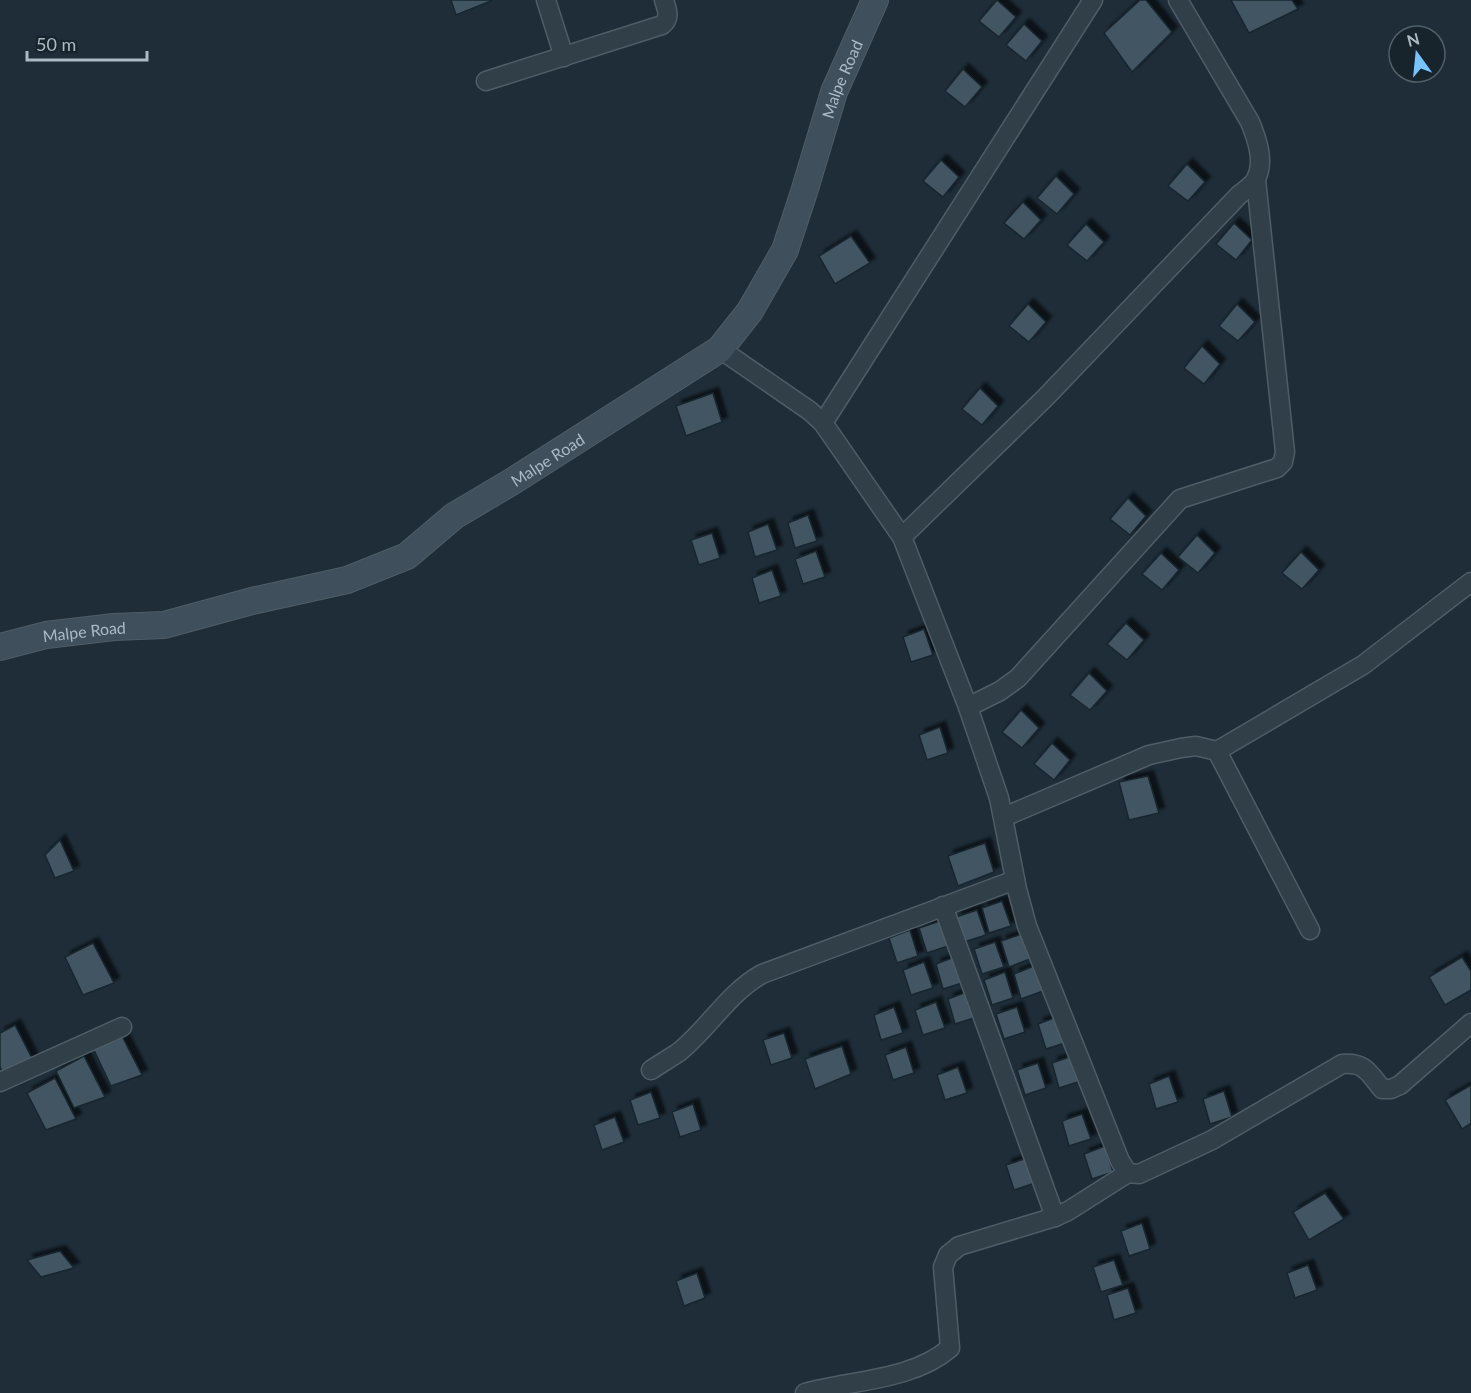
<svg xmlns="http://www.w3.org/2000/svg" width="1471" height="1393" viewBox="0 0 1471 1393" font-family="Lato,sans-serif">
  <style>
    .building { fill: #435562; stroke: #19262f; stroke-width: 1.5; filter: url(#shadow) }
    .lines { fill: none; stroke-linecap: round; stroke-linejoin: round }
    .street-casing { stroke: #4f5d66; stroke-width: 21 }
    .secondary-casing { stroke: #4f5d66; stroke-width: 28 }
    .street { stroke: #313f48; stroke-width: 18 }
    .secondary { stroke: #3f4f5c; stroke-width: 26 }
    .labels { text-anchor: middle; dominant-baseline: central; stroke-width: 4.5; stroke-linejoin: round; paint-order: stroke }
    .street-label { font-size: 16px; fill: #abbac5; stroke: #17242c }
  </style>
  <defs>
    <filter id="shadow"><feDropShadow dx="5.5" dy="-5.5" stdDeviation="1.5" flood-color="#0009"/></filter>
  </defs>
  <rect width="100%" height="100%" fill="#1e2d38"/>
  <g class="building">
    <polygon points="451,0 491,0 491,1 456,15"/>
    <polygon points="997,0 1016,17 999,37 979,21"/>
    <polygon points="1140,0 1146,0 1172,32 1132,72 1104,33"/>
    <polygon points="1231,0 1292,0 1298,9 1249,33"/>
    <polygon points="1024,24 1042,41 1026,61 1006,45"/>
    <polygon points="963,69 982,87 965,107 945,91"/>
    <polygon points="941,160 959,177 943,197 923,181"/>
    <polygon points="1187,164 1205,182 1188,201 1168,186"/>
    <polygon points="1056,176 1074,194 1057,214 1037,198"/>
    <polygon points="1023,202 1041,220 1024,239 1004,223"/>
    <polygon points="1234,223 1252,240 1236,260 1216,244"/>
    <polygon points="1086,224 1104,242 1087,261 1067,245"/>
    <polygon points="851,236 870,263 835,284 819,256"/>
    <polygon points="1028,304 1046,322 1029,342 1009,326"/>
    <polygon points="1237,304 1255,322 1238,341 1219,326"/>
    <polygon points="1202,346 1220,364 1204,384 1184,368"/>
    <polygon points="980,388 998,406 982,425 962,409"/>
    <polygon points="713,393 722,422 686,436 676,406"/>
    <polygon points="1128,498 1146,516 1130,535 1110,519"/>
    <polygon points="808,515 817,541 795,548 788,523"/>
    <polygon points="768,524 777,550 755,557 748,532"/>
    <polygon points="712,533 720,558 699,565 691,540"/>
    <polygon points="1197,535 1215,553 1198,573 1178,557"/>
    <polygon points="816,551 825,577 803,584 795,559"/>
    <polygon points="1301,552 1319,570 1302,589 1282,573"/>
    <polygon points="1161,553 1179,570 1162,590 1142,574"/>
    <polygon points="772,570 781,596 759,603 752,578"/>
    <polygon points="1126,623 1144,640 1127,660 1107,644"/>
    <polygon points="924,629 933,655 911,662 903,637"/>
    <polygon points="1089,673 1107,691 1090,710 1070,695"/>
    <polygon points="1021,710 1039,728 1022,748 1002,732"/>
    <polygon points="940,727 948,753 927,760 919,735"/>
    <polygon points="1052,743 1070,760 1054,780 1034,764"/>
    <polygon points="1148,776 1159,813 1129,820 1119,782"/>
    <polygon points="60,840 74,871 55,878 45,855"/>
    <polygon points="985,843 994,872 958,886 948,856"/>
    <polygon points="1002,901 1011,926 989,933 982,908"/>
    <polygon points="977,910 986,935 964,942 956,917"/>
    <polygon points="940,921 948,946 927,953 919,928"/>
    <polygon points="910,930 918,956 897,963 889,938"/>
    <polygon points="1022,934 1030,959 1009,967 1001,941"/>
    <polygon points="995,942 1004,967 982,974 974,949"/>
    <polygon points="93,943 114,983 83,995 65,957"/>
    <polygon points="957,956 965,982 943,989 936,964"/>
    <polygon points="1462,957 1471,971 1471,990 1445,1005 1429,977"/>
    <polygon points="924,962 933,988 911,995 903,970"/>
    <polygon points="1034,966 1043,991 1021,999 1014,974"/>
    <polygon points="1005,972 1013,998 992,1005 984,980"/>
    <polygon points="969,991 977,1017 955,1024 948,999"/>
    <polygon points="936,1002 945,1028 923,1035 915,1010"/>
    <polygon points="894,1007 903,1033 881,1040 874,1015"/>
    <polygon points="1017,1007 1025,1032 1004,1039 996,1014"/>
    <polygon points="1059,1016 1068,1042 1046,1049 1038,1024"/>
    <polygon points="15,1025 36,1066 5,1077 0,1067 0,1033"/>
    <polygon points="784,1033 792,1058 771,1065 763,1040"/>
    <polygon points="121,1034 142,1075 111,1086 93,1048"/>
    <polygon points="842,1046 851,1074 815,1089 805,1059"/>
    <polygon points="906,1047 914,1073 893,1080 885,1055"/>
    <polygon points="84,1056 105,1097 74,1108 56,1071"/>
    <polygon points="1072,1056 1081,1081 1059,1088 1052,1063"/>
    <polygon points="1038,1063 1046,1088 1025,1095 1017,1070"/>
    <polygon points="958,1067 967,1093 945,1100 937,1075"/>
    <polygon points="1169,1076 1178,1102 1156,1109 1149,1084"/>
    <polygon points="55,1078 76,1119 46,1130 27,1093"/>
    <polygon points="1471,1085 1471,1123 1462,1129 1445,1100"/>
    <polygon points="1224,1091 1232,1117 1210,1124 1203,1099"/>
    <polygon points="651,1092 660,1118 638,1125 630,1100"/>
    <polygon points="693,1104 701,1130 680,1137 672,1112"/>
    <polygon points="1082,1114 1091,1139 1069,1146 1062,1121"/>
    <polygon points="615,1117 624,1142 602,1150 594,1125"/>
    <polygon points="1105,1146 1113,1172 1092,1179 1084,1154"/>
    <polygon points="1027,1158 1035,1183 1014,1190 1006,1165"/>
    <polygon points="1325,1193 1344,1219 1309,1240 1293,1212"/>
    <polygon points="1142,1223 1150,1249 1129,1256 1121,1231"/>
    <polygon points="60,1251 74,1268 41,1277 27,1260"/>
    <polygon points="1114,1260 1123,1285 1101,1292 1093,1267"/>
    <polygon points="1308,1265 1317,1290 1295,1298 1287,1273"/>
    <polygon points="697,1273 705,1298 684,1306 676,1281"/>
    <polygon points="1128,1288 1136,1313 1114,1320 1107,1295"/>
  </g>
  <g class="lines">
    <g class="street-casing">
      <g id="street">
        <polyline points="546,0 564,57"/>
        <path d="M486 81 662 25C671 18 667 10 664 0"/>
        <path d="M720 349 810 411 823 423 902 537 968 707 999 798 1017 889 1027 926 1120 1161 1128 1173 1139 1174 1212 1140 1342 1064C1365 1062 1369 1073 1382 1089H1391L1400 1085 1471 1023"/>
        <polyline points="823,423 1093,0"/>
        <path d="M902 537 1045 398 1239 195C1244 191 1253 185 1256 179 1265 161 1257 139 1250 122L1178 0"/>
        <polyline points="968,707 1000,691 1018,678 1180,499 1277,468 1283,462 1285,452 1256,180"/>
        <polyline points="1217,751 1363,665 1471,582"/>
        <polyline points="1004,817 1149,755 1181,748 1196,746 1217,751 1310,930"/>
        <polyline points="943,906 1055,1217"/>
        <path d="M651 1070C660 1064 670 1058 679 1052 709 1028 728 993 762 974L1015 880"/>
        <polyline points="0,1082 122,1027"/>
        <path d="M805 1393C850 1380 912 1381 950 1348L943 1267 948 1255 959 1246 1055 1217 1068 1211 1128 1173"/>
      </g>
    </g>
    <g class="secondary-casing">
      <g id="secondary">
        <path id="s1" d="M0 647 46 635 114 627 164 625 252 601 347 580 407 556 454 516 513 481 720 349 750 311 785 250 804 192 834 92 875 0"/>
      </g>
    </g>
    <use href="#street" class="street"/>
    <use href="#secondary" class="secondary"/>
  </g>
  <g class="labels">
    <g class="street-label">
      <text stroke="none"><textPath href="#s1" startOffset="1094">Malpe Road</textPath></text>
      <text stroke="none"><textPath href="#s1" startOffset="590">Malpe Road</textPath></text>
      <text stroke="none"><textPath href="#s1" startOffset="86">Malpe Road</textPath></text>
    </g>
  </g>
  <g transform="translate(1417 54) rotate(345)"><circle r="28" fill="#17242c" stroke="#526069" stroke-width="1.5"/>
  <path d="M0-4.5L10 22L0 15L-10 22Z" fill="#77c3ff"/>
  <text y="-9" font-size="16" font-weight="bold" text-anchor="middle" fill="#abbac5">N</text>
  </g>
  <path d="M27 51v9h120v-9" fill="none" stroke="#abbac5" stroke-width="3"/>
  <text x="36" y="51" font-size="18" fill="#abbac5" stroke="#17242c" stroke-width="4.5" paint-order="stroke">50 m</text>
</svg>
